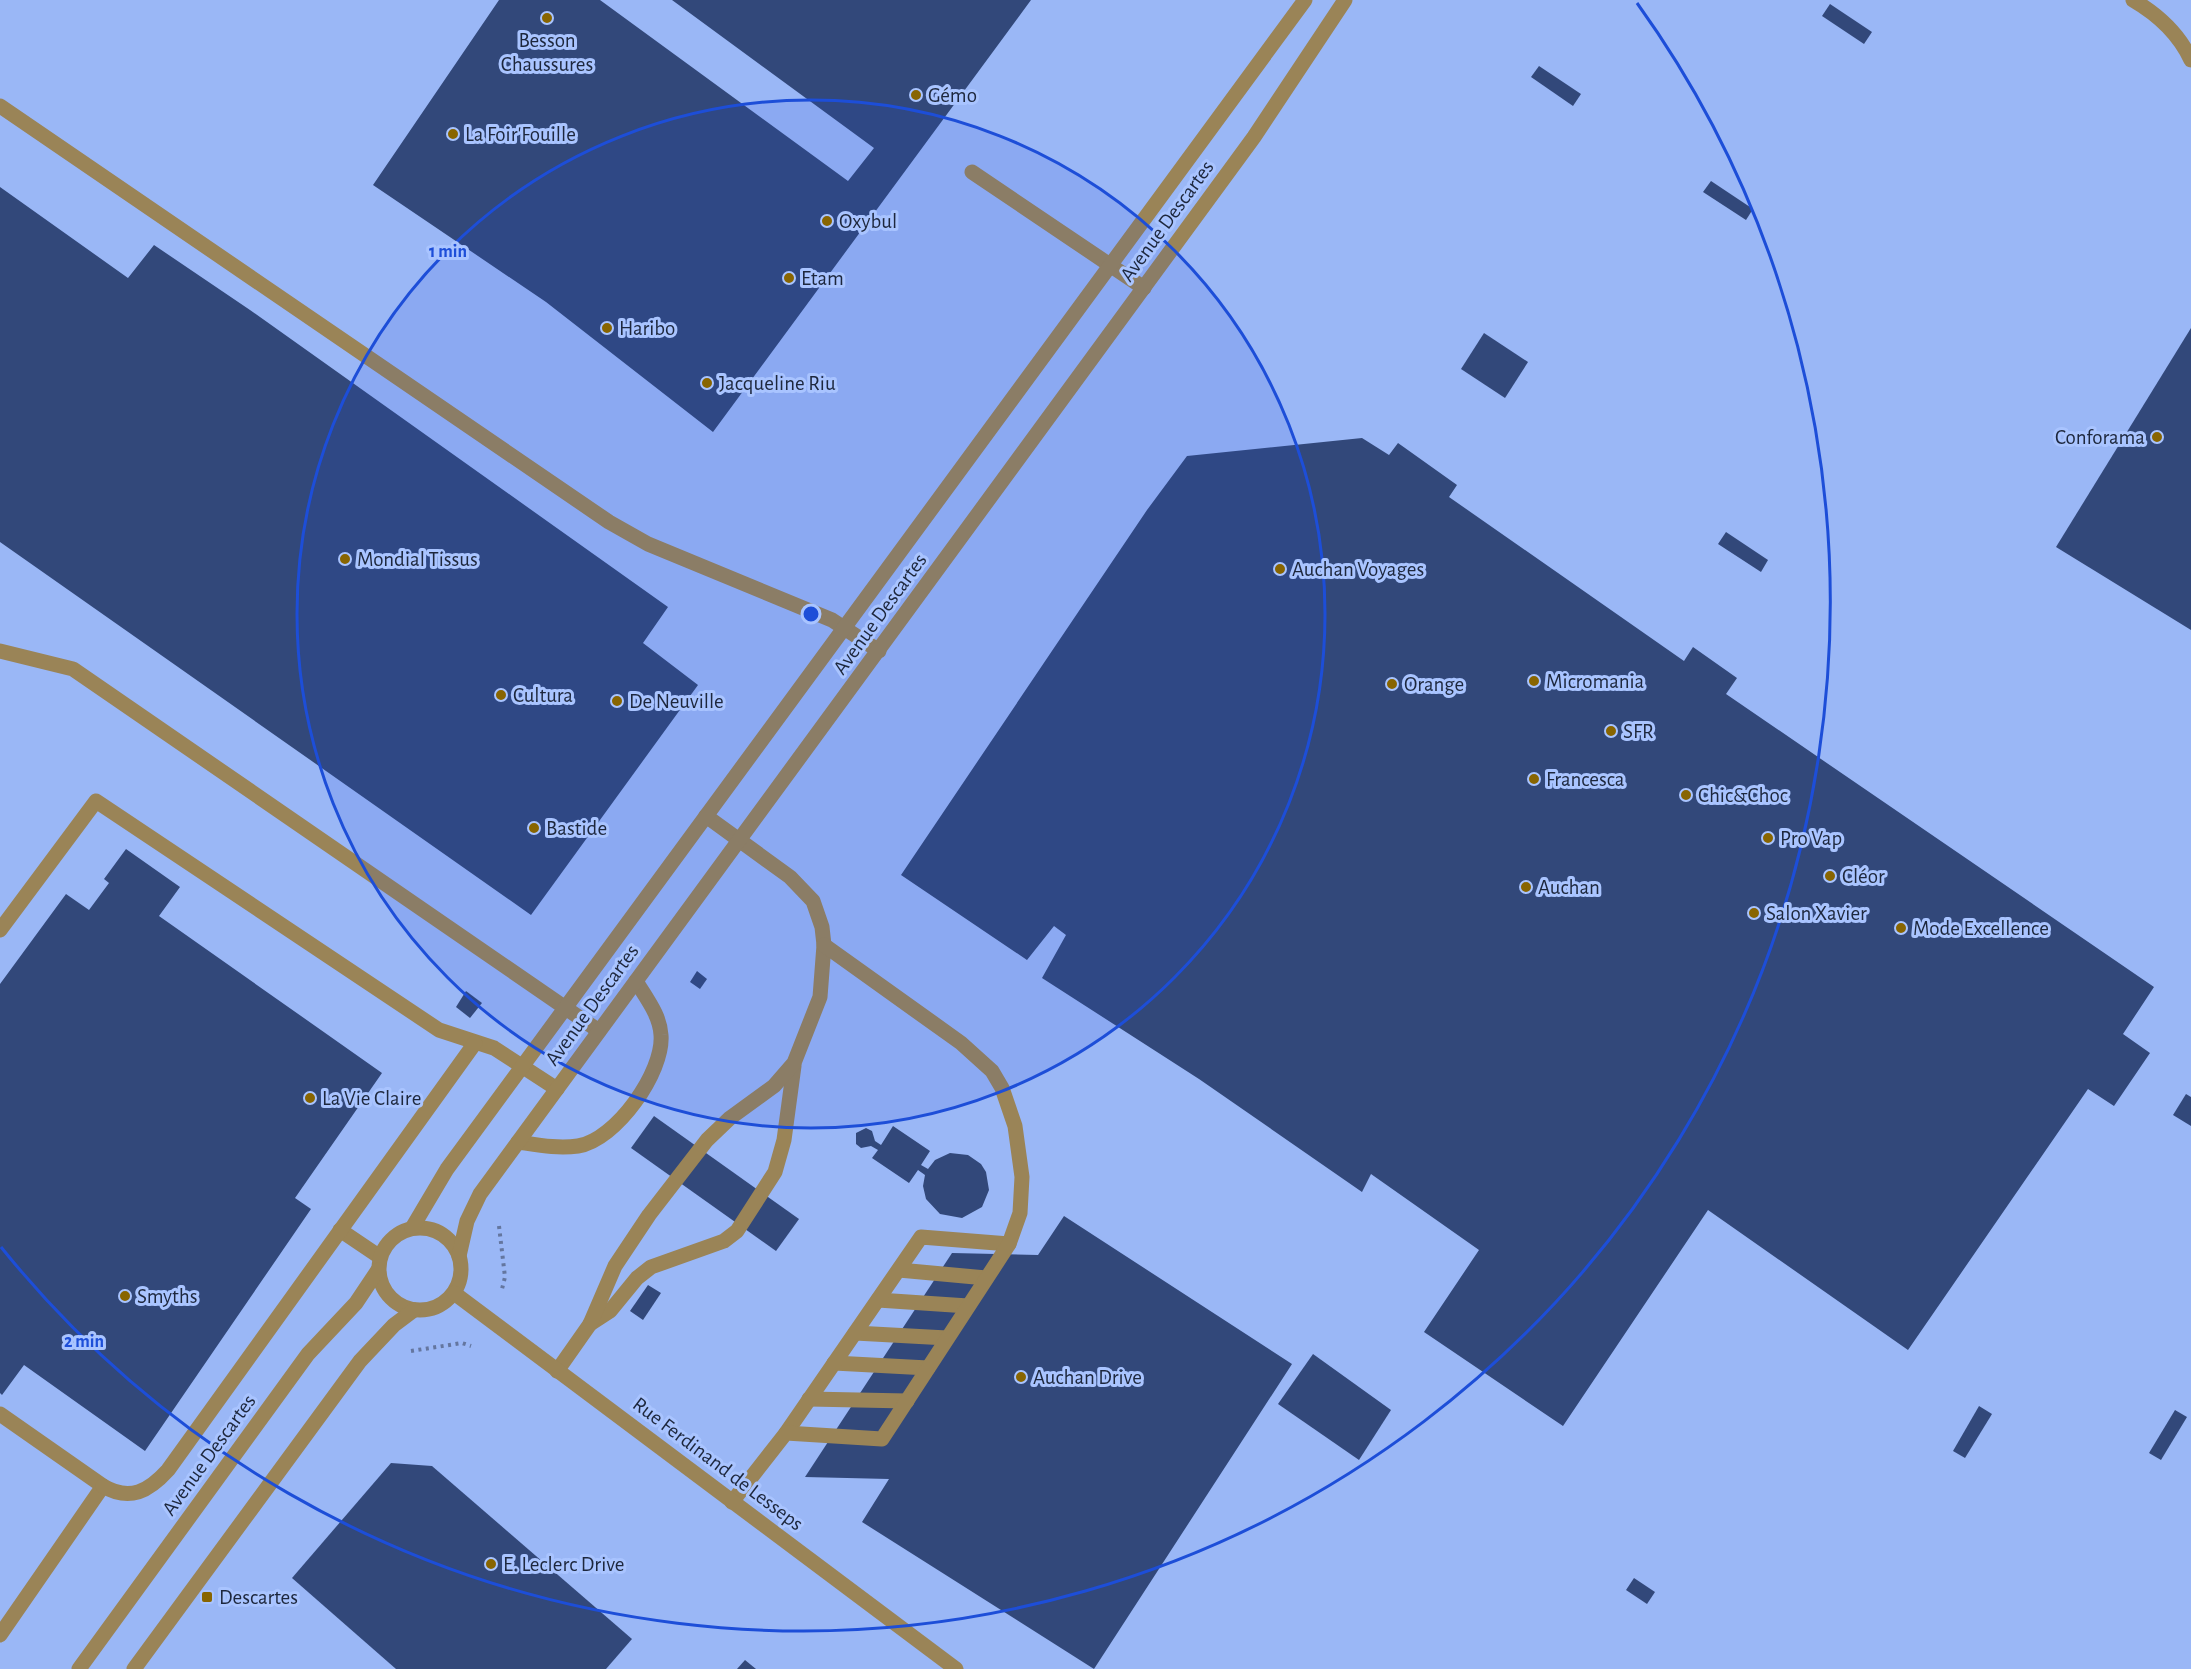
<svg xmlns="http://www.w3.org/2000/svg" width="2191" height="1669" viewBox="0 0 2191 1669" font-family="'Alegreya Sans',sans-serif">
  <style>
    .built { fill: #9ab7f6 }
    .building { fill: #32487a }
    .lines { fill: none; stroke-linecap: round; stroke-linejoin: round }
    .path { stroke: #64769f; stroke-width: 4; stroke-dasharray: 3 4.5; stroke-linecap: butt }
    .lane { stroke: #9a8457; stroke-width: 15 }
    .street { stroke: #9a8457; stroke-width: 15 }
    .ring { fill: none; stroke: #1d4ed8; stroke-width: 3 }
    .poi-dot { fill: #886501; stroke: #a9c4ff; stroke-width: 2 }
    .labels { text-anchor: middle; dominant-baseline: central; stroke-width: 6; stroke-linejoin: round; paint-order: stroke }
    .poi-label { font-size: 21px; fill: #1d273d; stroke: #a9c4ff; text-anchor: start }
    .street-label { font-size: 21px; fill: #1d273d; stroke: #a9c4ff }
    .centre { fill: #1d4ed8; stroke: #a9c4ff; stroke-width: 3 }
    .ring-label { font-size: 18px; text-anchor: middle; font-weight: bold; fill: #1d4ed8; stroke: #a9c4ff; stroke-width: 6; stroke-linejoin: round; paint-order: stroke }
  </style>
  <rect width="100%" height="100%" fill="#a9c4ff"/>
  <rect class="built" x="0" y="0" width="2191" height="1669"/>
  <g class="building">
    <polygon points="499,0 600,0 848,181 874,148 672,0 1031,0 713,432 546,302 373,185"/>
    <polygon points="1830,4 1872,32 1864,44 1822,16"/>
    <polygon points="1539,66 1581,94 1573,106 1531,77"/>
    <polygon points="1711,181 1753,209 1746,220 1703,192"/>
    <polygon points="0,187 128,278 154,245 250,310 668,607 643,643 698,685 531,915 0,542"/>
    <polygon points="2191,328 2191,630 2056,547"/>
    <polygon points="1484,333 1528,362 1505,398 1461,369"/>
    <polygon points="1362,438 1389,455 1398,443 1457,485 1449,497 1684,661 1693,647 1737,678 1726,694 2154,987 2123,1034 2150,1053 2114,1106 2088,1089 1908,1350 1708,1210 1563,1426 1424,1332 1479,1250 1371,1174 1362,1192 1199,1079 1042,978 1066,935 1054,926 1027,960 901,875 1147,510 1187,456"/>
    <polygon points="1726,532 1768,560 1761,572 1718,544"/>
    <polygon points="126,849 180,887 159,916 382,1073 295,1198 311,1209 145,1451 24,1365 2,1395 0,1393 0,984 66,894 89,910 109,883 104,879"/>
    <polygon points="697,971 707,979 700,989 690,982"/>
    <polygon points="466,991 482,1003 470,1018 456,1007"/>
    <polygon points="2186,1094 2191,1097 2191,1126 2173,1115"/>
    <polygon points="654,1116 799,1219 776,1251 631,1148"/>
    <polygon points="893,1126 930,1151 921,1165 928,1169 935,1160 950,1153 968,1155 981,1164 986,1172 989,1190 982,1207 962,1218 940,1214 926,1199 923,1186 925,1175 918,1170 909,1183 872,1158 878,1150 871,1146 861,1148 856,1144 856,1133 866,1128 872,1131 875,1141 881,1145"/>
    <polygon points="1064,1216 1292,1364 1094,1669 862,1522 889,1479 805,1477 952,1253 1038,1255"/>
    <polygon points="648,1285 661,1293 643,1320 630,1311"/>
    <polygon points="1313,1354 1391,1410 1359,1460 1278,1404"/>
    <polygon points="1979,1406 1992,1414 1965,1458 1953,1451"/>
    <polygon points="2175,1410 2187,1417 2161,1460 2149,1453"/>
    <polygon points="391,1463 432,1466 632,1639 606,1669 396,1669 292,1578"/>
    <polygon points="1634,1578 1655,1592 1647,1604 1626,1590"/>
    <polygon points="745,1660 756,1669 737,1669"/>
  </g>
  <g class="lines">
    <g class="path">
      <polyline points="499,1226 505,1277 502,1289"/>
      <polyline points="411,1351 462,1343 471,1346"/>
    </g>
    <g class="lane">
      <path d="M2133 0C2157 14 2179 34 2191 60"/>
      <polyline points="0,106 609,522 648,544 832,620 879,651"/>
      <polyline points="972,172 1144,288"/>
      <polyline points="0,651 73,669 599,1031"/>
      <polyline points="0,930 96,801 439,1030 494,1048 557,1089"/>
      <path d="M518 1142C538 1145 558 1149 578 1146 616 1140 664 1072 661 1035 660 1015 646 998 636 981"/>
      <polyline points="340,1230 380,1257"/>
      <polyline points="899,1270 986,1278"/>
      <polyline points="878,1300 968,1306"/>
      <polyline points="590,1324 610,1311 637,1278 651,1267 724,1241 737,1231 775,1172 784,1140 794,1066"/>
      <polyline points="855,1333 947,1338"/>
      <polyline points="834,1363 928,1368"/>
      <polyline points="557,1371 590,1324 615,1266 649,1215 707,1140 730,1118 774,1086 794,1063 820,997 824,945 822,927 813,901 790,877 706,816"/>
      <polyline points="809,1399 907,1401"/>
      <polyline points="0,1414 103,1486 0,1635"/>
      <polyline points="786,1433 921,1237 1009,1244"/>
      <path d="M103 1486C130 1502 149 1491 168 1470L475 1043"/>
      <polyline points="732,1502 786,1433 882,1439 1009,1244 1020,1213 1022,1177 1015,1126 1002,1088 992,1071 961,1043 824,945"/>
    </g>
    <g class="street">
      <circle cx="420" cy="1269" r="41"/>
      <polyline points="412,1228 447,1169 1305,0"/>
      <polyline points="459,1256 467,1221 480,1194 1254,137 1345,0"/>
      <polyline points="454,1293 956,1669"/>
      <polyline points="79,1669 308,1354 356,1303 378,1270"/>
      <polyline points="134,1669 360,1361 394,1325 414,1310"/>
    </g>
  </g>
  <circle cx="811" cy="614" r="514" fill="#1d4ed8" fill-opacity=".12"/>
  <g class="ring">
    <circle cx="811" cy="614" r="514"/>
    <path d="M1637 3A1028 1028 0 0 1 1 1247"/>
  </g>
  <g class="poi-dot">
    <circle cx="547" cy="18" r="6"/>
    <circle cx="916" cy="95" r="6"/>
    <circle cx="453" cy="134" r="6"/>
    <circle cx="827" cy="221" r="6"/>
    <circle cx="789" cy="278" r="6"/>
    <circle cx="607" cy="328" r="6"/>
    <circle cx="707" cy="383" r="6"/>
    <circle cx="2157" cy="437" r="6"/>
    <circle cx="345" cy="559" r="6"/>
    <circle cx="1280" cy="569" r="6"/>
    <circle cx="1534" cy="681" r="6"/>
    <circle cx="1392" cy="684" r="6"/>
    <circle cx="501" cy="695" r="6"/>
    <circle cx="617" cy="701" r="6"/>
    <circle cx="1611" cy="731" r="6"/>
    <circle cx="1534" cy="779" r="6"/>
    <circle cx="1686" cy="795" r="6"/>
    <circle cx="534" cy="828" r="6"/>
    <circle cx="1768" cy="838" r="6"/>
    <circle cx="1830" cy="876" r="6"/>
    <circle cx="1526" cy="887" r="6"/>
    <circle cx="1754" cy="913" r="6"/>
    <circle cx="1901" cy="928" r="6"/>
    <circle cx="310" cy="1098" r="6"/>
    <circle cx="125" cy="1296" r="6"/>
    <circle cx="1021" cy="1377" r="6"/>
    <circle cx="491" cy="1564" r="6"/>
    <rect x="201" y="1591" width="12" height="12" rx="3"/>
  </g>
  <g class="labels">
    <g class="poi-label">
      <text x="547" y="40" text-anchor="middle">Besson<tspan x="547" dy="24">Chaussures</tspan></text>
      <text x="928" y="95">Gémo</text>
      <text x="465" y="134">La Foir'Fouille</text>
      <text x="839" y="221">Oxybul</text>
      <text x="801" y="278">Etam</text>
      <text x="619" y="328">Haribo</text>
      <text x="719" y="383">Jacqueline Riu</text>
      <text x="2145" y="437" text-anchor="end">Conforama</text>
      <text x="357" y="559">Mondial Tissus</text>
      <text x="1292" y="569">Auchan Voyages</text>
      <text x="1546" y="681">Micromania</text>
      <text x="1404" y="684">Orange</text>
      <text x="513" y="695">Cultura</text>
      <text x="629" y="701">De Neuville</text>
      <text x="1623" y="731">SFR</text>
      <text x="1546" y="779">Francesca</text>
      <text x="1698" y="795">Chic&amp;Choc</text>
      <text x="546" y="828">Bastide</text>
      <text x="1780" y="838">Pro Vap</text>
      <text x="1842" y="876">Cléor</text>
      <text x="1538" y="887">Auchan</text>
      <text x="1766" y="913">Salon Xavier</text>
      <text x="1913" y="928">Mode Excellence</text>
      <text x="322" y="1098">La Vie Claire</text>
      <text x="137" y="1296">Smyths</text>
      <text x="1033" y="1377">Auchan Drive</text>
      <text x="503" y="1564">E. Leclerc Drive</text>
      <text x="219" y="1597">Descartes</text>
    </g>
    <g class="street-label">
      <text transform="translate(1167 221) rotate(-54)">Avenue Descartes</text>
      <text transform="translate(880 614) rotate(-54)">Avenue Descartes</text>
      <text transform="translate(592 1005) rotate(-54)">Avenue Descartes</text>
      <text transform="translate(209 1455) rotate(-54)">Avenue Descartes</text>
      <text transform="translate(718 1464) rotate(37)">Rue Ferdinand de Lesseps</text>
    </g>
  </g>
  <circle cx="811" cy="614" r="9" class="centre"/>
  <g class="ring-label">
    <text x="448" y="257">1 min</text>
    <text x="84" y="1347">2 min</text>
  </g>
</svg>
